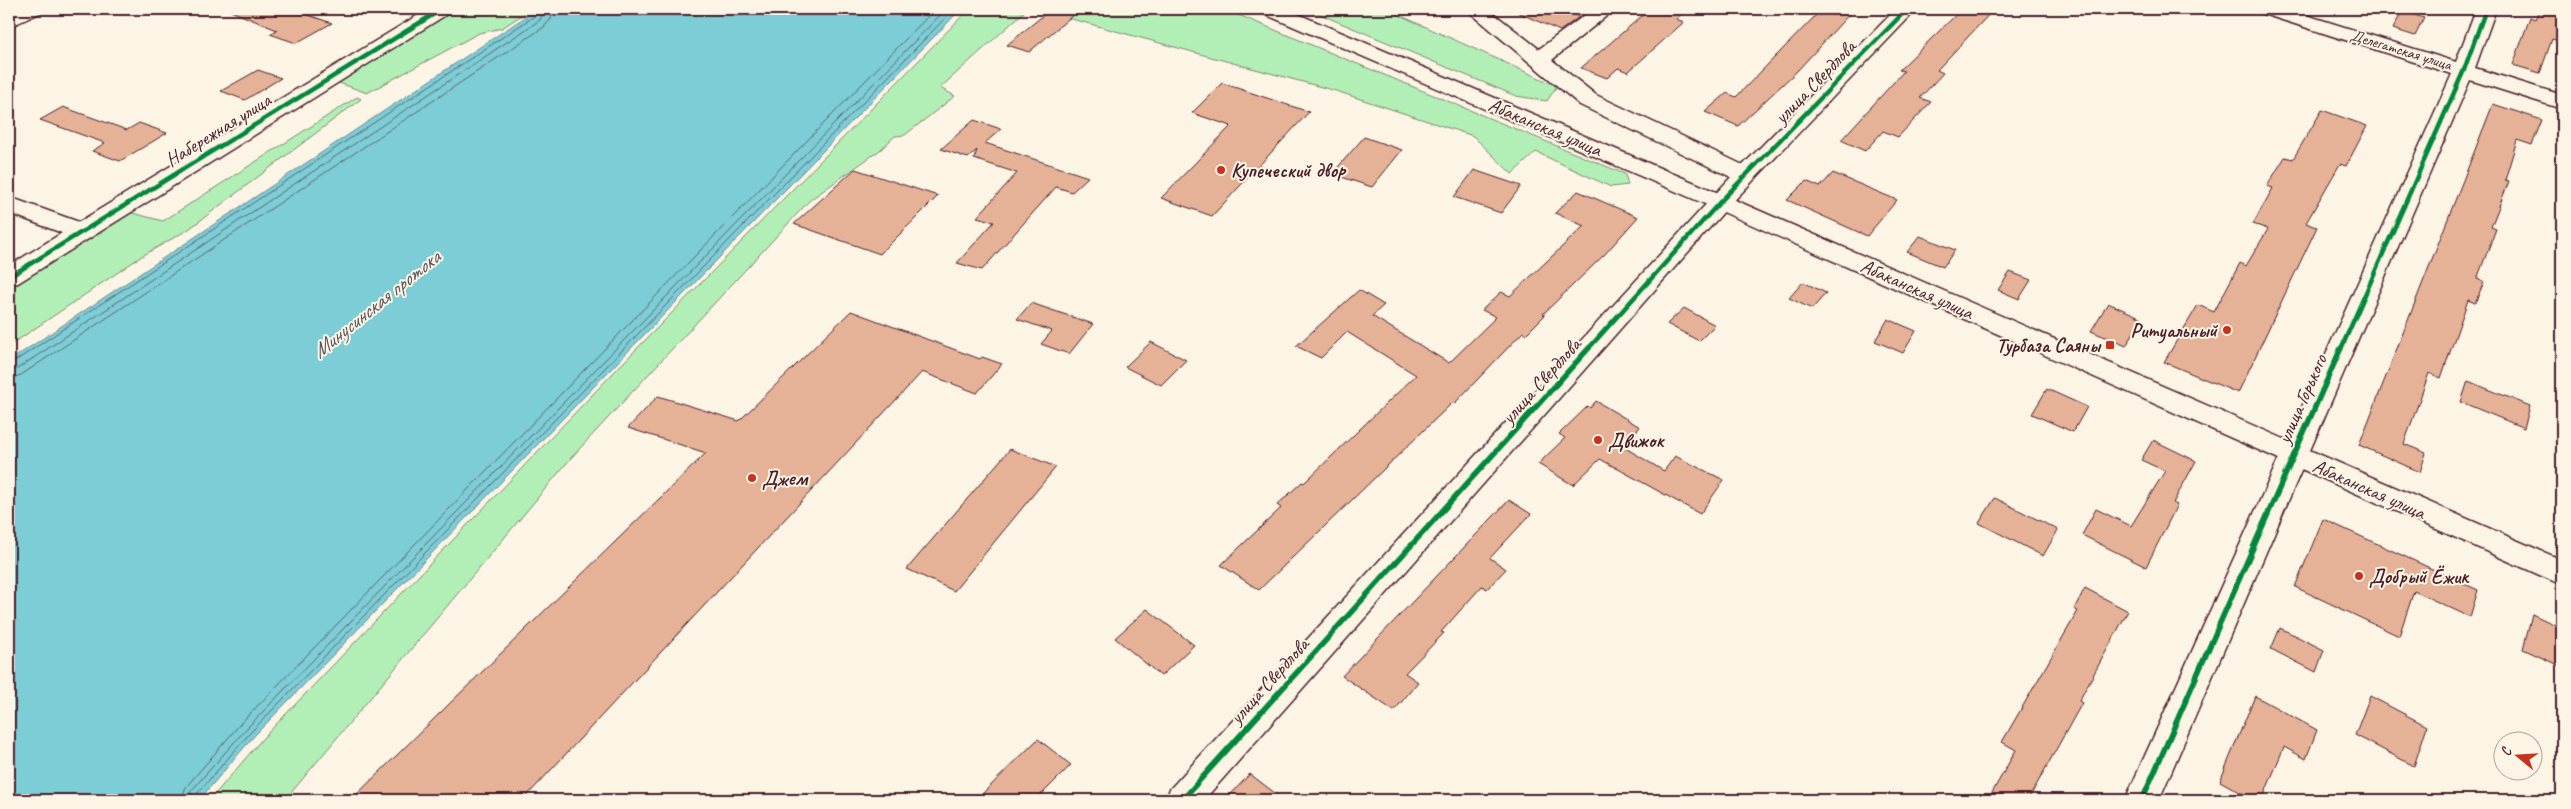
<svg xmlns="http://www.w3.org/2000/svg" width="2571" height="809" viewBox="0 0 2571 809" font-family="Caveat,sans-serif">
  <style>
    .green { fill: #b2efb6; stroke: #7e8770 }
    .water { fill: #7ccdd6; stroke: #688792 }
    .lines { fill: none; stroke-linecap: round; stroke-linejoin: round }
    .shore { stroke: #5e656f; stroke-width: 1 }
    .building { fill: #e5b298; stroke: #4a1f2b }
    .street-casing { stroke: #4a1f2b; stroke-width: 3 }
    .secondary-casing { stroke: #4a1f2b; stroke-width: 3 }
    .primary-casing { stroke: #4a1f2b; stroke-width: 3 }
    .street { fill: #fcf5e5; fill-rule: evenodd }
    .secondary { fill: #fcf5e5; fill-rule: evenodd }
    .primary { fill: #fcf5e5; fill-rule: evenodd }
    .cycleway-far1-casing { stroke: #fcf5e5; stroke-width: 7 }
    .cycleway-casing { stroke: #fcf5e5; stroke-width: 9 }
    .cycleway-far1 { stroke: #00873e; stroke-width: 4.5 }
    .cycleway { stroke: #00873e; stroke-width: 5.5 }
    .poi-dot { fill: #c8321e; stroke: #fcf5e5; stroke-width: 2 }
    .labels { text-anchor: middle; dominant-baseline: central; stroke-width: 4; stroke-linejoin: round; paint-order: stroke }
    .far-street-label { font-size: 16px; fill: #4a1f2b; stroke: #fcf5e5 }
    .street-label { font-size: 20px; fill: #4a1f2b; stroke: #fcf5e5 }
    .poi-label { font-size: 20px; font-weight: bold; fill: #4a1f2b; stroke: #fcf5e5; text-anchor: start }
    .water-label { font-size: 21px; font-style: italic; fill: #59535e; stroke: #fcf5e5 }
  </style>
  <rect width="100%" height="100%" fill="#fcf5e5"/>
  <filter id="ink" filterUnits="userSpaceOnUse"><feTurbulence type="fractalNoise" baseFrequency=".02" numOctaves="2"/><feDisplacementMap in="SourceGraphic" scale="10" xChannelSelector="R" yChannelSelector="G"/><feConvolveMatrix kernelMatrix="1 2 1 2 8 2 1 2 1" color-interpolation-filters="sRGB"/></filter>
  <g filter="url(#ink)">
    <g class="green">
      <polygon points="453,9 531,9 502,28 479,33 367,93 331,80"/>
      <polygon points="969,9 1012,9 1024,12 940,88 955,96 905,135 895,136 880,150 810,200 571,458 285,800 210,800 263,738 616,370"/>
      <polygon points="1035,9 1224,9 1625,174 1628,185 1611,187 1536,152 1512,174 1473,136 1336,91"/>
      <polygon points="1307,9 1386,9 1557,86 1547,101 1516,96"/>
      <polygon points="357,97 361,99 189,229 142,256 9,346 9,284 125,211 163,221"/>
    </g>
    <polygon class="water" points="537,9 961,9 254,736 199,800 9,800 9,361"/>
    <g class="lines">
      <g class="shore">
        <polyline points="9,365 536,15 539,9"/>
        <polyline points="9,371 17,369 540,20 545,9"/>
        <polyline points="9,379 21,375 544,27 551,19 553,9"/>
        <polyline points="181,800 186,787 241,723 935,9"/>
        <polyline points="189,800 191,791 246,729 946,9"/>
        <polyline points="195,800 196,795 250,733 954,9"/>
      </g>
    </g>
    <g class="building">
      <polygon points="226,9 290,9 332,23 296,43 270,34 277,30"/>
      <polygon points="1051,9 1079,10 1029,52 1007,45"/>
      <polygon points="1510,9 1560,9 1579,17 1560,31"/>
      <polygon points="1650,9 1688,9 1676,19 1684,22 1628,72 1618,68 1607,78 1581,68"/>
      <polygon points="1822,9 1854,9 1797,71 1738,126 1705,112 1727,93 1736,97"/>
      <polygon points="1962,9 1994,9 1937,70 1943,73 1920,98 1931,102 1898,137 1883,131 1865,151 1841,140 1904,71 1899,70"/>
      <polygon points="2540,9 2562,9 2562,42 2552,39 2540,73 2513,65 2530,17 2535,19"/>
      <polygon points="2402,11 2424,18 2415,36 2393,29"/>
      <polygon points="258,70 281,78 245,100 221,91"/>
      <polygon points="1222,83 1309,112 1212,216 1161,198 1231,126 1192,113"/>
      <polygon points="2493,104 2542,120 2532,145 2517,140 2505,180 2509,181 2491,227 2496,229 2477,279 2484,282 2475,303 2468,300 2441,378 2429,373 2404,444 2426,453 2420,472 2359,445"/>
      <polygon points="63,107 127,130 139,123 167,133 120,161 92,151 105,143 40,120"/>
      <polygon points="2322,110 2367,126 2346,166 2340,164 2306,223 2317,227 2238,393 2164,362 2198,305 2214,312 2240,263 2246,266 2268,229 2253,224 2273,188 2267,186 2285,157 2293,159"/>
      <polygon points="974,120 1001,129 985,143 1088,177 1072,192 1056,187 982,270 957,263 994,222 977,217 1017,173 974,159 977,150 968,158 941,149"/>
      <polygon points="1364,137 1402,150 1372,187 1332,174"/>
      <polygon points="855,169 938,196 880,254 794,224"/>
      <polygon points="1474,170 1521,186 1501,213 1454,197"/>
      <polygon points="1833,173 1897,200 1867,236 1787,200 1806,181 1820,187"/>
      <polygon points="1578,191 1638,217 1605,254 1543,314 1545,315 1526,334 1523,332 1454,404 1452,403 1259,590 1221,565 1281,508 1277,505 1302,482 1304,483 1416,375 1347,332 1321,358 1296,346 1359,290 1384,305 1372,316 1449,363 1496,317 1482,310 1501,292 1510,296 1584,226 1555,213"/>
      <polygon points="1920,236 1955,250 1943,267 1907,252"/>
      <polygon points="2010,272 2031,280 2019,299 1998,290"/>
      <polygon points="1803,282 1826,293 1812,309 1789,298"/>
      <polygon points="1031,303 1093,324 1069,354 1041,344 1052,331 1017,319"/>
      <polygon points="2108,303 2142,318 2126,346 2091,331"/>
      <polygon points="1684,308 1715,325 1699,341 1667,324"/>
      <polygon points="851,311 980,359 982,357 1002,364 977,393 922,372 523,800 351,800 706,453 628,428 658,396 739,421"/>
      <polygon points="1888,319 1916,331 1903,353 1875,341"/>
      <polygon points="1151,342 1186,360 1161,385 1125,367"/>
      <polygon points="2468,381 2530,406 2524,428 2461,402"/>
      <polygon points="2047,389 2087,407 2073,432 2032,414"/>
      <polygon points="1596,401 1640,427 1622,446 1664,471 1675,456 1724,480 1700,514 1600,459 1573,485 1538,464 1565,438 1559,434 1588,406 1590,408"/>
      <polygon points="2153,440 2196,461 2173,503 2177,505 2146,567 2082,535 2096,509 2131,526 2165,471 2141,460"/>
      <polygon points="1010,449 1056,467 954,591 907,569"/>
      <polygon points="1995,498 2058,530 2043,556 1979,523"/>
      <polygon points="1509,500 1531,514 1490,558 1506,569 1487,589 1482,586 1441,632 1444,633 1405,673 1418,682 1394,711 1342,676"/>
      <polygon points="2323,519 2478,590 2470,617 2414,591 2399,636 2295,587"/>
      <polygon points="2085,588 2128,611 2079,701 2082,703 2028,800 1988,800 2016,750 2002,742 2078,611 2074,609"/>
      <polygon points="1147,609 1194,645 1161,676 1115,638"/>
      <polygon points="2532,614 2562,628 2562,667 2523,649"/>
      <polygon points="2280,628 2324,650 2316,672 2271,649"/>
      <polygon points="2255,696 2317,730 2306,759 2284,747 2262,800 2254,800 2220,781"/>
      <polygon points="2370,696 2427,726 2414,766 2355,735"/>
      <polygon points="1038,739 1071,765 1036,800 976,800"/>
      <polygon points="1250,774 1284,800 1225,800"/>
    </g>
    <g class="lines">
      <g class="street-casing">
        <g id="street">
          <polygon points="428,9 452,9 449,13 18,283 9,285 9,266 62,233 9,213 9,197 79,222"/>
          <polygon points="1466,9 1488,9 1539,49 1593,9 1615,9 1552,60 1596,95 1743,165 1896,9 1917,9 1728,207 1204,800 1165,800 1170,789 1731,177 1580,105"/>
          <polygon points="2257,9 2287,9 2456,62 2476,9 2496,9 2475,68 2562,95 2562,109 2470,80 2159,800 2125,800 2452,74 2260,13"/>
        </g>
      </g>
      <g class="secondary-casing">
        <polygon id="secondary" points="18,9 43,9 40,13 9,27 9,13"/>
      </g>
      <g class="primary-casing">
        <polygon id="primary" points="1259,9 1286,9 1728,197 2562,560 2562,585 1712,207 1262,13"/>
      </g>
      <use href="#street" class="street"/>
      <use href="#secondary" class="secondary"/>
      <use href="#primary" class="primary"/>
      <g class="cycleway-far1-casing">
        <g id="cycleway-far1">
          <polyline points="9,277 442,9"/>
          <polyline points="1588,349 1720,202 1907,9"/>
          <polyline points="2341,349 2464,70 2486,9"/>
        </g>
      </g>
      <g class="cycleway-casing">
        <g id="cycleway">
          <polyline points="1182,800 1589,348"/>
          <polyline points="2142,800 2341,348"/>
        </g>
      </g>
      <use href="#cycleway-far1" class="cycleway-far1"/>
      <use href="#cycleway" class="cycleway"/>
    </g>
  </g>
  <g class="poi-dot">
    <circle cx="1221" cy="170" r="5"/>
    <circle cx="2227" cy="330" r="5"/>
    <rect x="2105" y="340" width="10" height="10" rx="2.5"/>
    <circle cx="1598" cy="440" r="5"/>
    <circle cx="752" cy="478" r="5"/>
    <circle cx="2359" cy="576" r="5"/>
  </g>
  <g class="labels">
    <g class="far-street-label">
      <text transform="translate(2401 50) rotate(17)">Делегатская улица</text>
    </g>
    <g class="street-label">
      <text transform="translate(1815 82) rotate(-46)">улица Свердлова</text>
      <text transform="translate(1545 127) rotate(23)">Абаканская улица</text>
      <text transform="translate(218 130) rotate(-32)">Набережная улица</text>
      <text transform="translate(1917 289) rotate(24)">Абаканская улица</text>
      <text transform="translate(1541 381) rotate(-48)">улица Свердлова</text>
      <text transform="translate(2302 399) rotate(-66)">улица Горького</text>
      <text transform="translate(2369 489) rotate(24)">Абаканская улица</text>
      <text transform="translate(1269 681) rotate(-48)">улица Свердлова</text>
    </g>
    <g class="poi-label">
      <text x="1231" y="170">Купеческий двор</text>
      <text x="2217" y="330" text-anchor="end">Ритуальный</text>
      <text x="2100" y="345" text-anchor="end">Турбаза Саяны</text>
      <text x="1608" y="440">Движок</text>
      <text x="762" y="478">Джем</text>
      <text x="2369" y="576">Добрый Ёжик</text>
    </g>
    <g class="water-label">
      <text transform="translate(376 304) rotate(-39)">Минусинская протока</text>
    </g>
  </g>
  <rect width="2571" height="809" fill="none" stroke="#fcf5e5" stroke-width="30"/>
  <rect x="15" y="15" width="2541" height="779" fill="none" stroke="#4a1f2b" stroke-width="2" filter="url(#ink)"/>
  <g transform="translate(2518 756) rotate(288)"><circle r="24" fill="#fcf5e5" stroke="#b59f9b"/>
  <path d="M0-4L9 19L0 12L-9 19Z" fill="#c8321e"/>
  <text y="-8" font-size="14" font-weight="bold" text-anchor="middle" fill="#4a1f2b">С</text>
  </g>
</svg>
